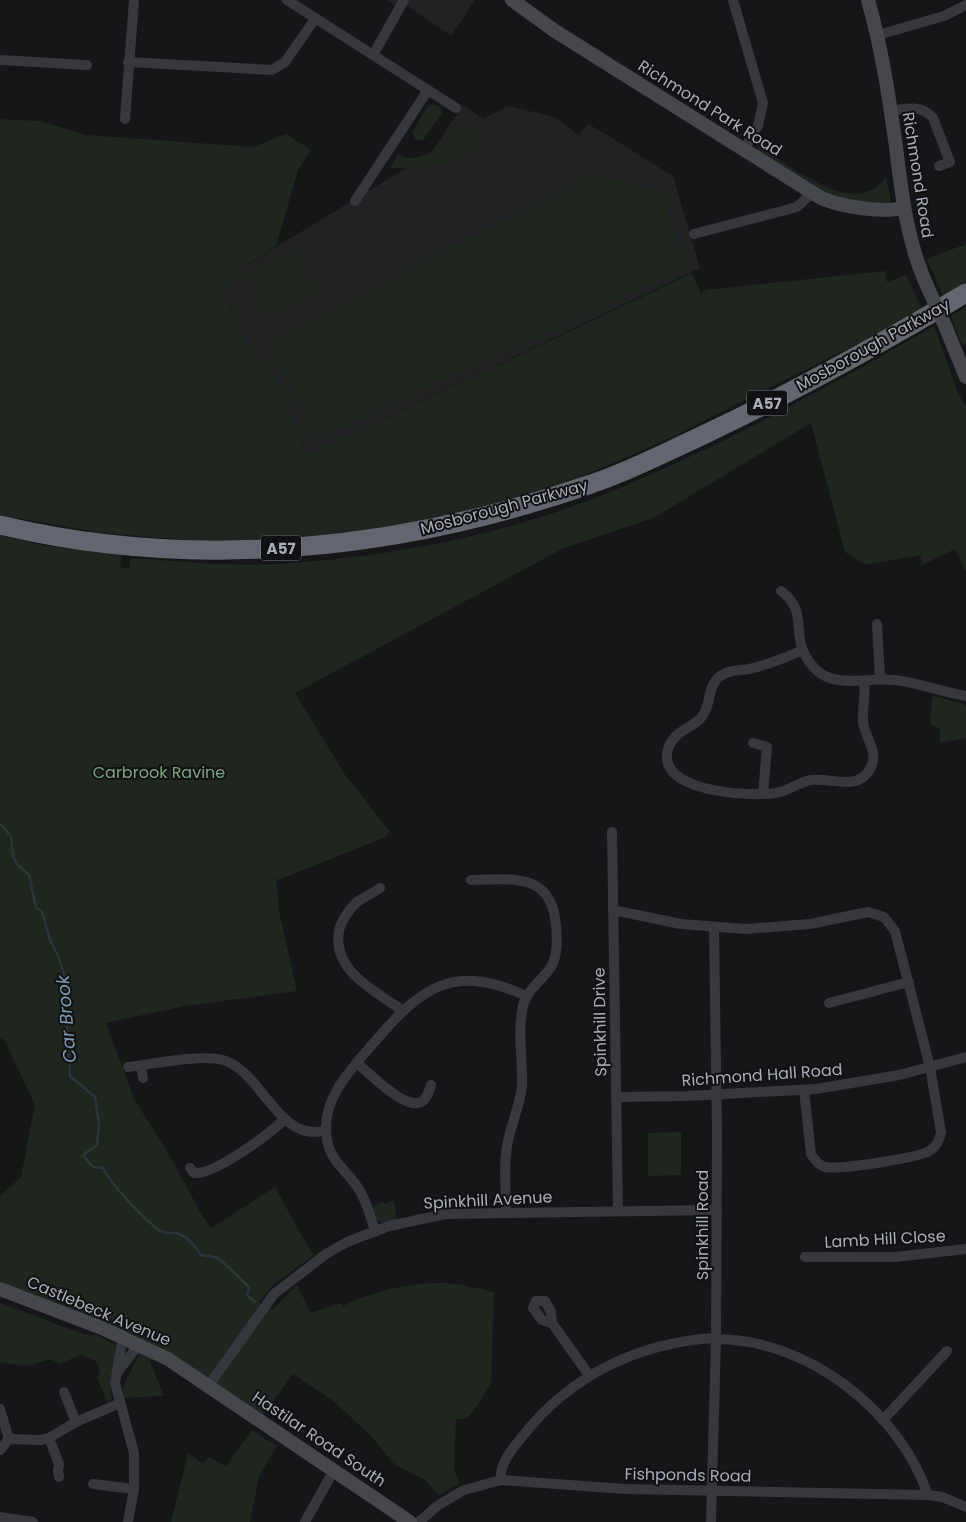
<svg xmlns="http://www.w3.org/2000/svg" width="966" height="1522" viewBox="0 0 966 1522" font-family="Poppins,sans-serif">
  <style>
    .built { fill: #222225 }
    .green { fill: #1e261f }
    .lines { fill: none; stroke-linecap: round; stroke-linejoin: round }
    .stream { stroke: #2c353c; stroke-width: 2.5 }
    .street { stroke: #37383d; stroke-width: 10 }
    .secondary { stroke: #45474d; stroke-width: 14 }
    .highway { stroke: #63666e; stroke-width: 19 }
    .secondary-bridge { stroke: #45474d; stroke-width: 14 }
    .labels { text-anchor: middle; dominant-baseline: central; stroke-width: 4; stroke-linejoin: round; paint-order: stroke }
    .shield { fill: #111113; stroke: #7b7e86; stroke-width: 1 }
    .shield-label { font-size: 15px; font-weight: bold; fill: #a8adb8 }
    .street-label { font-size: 16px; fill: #a8adb8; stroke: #111113 }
    .park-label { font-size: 16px; fill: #7fa381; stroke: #111113 }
    .water-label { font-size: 18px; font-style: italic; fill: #7f9bb3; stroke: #111113 }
  </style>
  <rect width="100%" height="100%" fill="#161618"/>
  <g class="built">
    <polygon points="387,0 475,0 451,36 403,3 399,9"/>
    <polygon points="463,105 483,119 508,106 555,117 578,135 589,124 673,176 700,268 307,456 266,357 254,362 223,293 233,273 431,153"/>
  </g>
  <g class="green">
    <polygon points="434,105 440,107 442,113 423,140 416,140 412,132 428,106"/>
    <polygon points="0,119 40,121 87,135 253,147 286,134 311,150 298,170 276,246 233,273 223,293 254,362 266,357 307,456 692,273 701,294 706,290 885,271 887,282 906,275 923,311 662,442 555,488 463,514 370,533 293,540 211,542 103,533 10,517 0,515"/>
    <path d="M460 125 471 126 480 142C456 170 425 169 390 168L398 155C424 166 444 143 460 125Z"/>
    <path d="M758 145C789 165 856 221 886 177L891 200 888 205 831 199 758 152Z"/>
    <polygon points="598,173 664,193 684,270 315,439 271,342"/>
    <polygon points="966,244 966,282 943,296 927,259"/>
    <polygon points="293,250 314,292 269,314 248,272"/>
    <polygon points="966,307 966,343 962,345 951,316"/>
    <path d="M934 326 958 393 966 407V572L955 549 922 565 920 555 866 565 845 552 811 423 655 517 562 549 295 693 344 773 390 832 386 834 388 836 278 880 276 877 279 911 297 991 185 1006 106 1023 135 1101 166 1149 203 1217 211 1228 275 1187 300 1233 314 1255 273 1285 259 1302 272 1310 297 1285 311 1313 341 1303 343 1306C373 1291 410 1282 444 1283 460 1283 478 1289 494 1292L491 1384 475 1409 466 1419H456L454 1469 459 1483 439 1495 425 1480 395 1465 369 1434 332 1400 293 1374 263 1415 173 1354 159 1351 150 1362 164 1396 124 1398 123 1387 146 1341 98 1319 0 1283V1196L21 1177 35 1105 5 1041 0 1038V535L45 546 122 554 120 567 129 569 131 558C179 561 228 567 276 564 382 558 491 538 590 500 709 453 823 390 934 326Z"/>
    <polygon points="932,696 962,703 966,706 966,738 940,743 940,729 930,724"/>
    <polygon points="681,1132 681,1175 648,1176 648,1133"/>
    <polygon points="394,1200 397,1221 382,1223 376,1219 373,1206 382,1202 386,1204"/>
    <polygon points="0,1303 86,1335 97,1335 114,1344 118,1354 110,1381 112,1400 107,1402 97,1377 100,1372 96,1361 80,1355 60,1364 50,1359 27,1366 0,1362"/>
    <polygon points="252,1430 277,1446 259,1476 250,1522 171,1522 188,1453 203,1464 209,1457 226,1466"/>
  </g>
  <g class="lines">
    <path class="stream" d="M0 824 11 836C13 856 11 863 29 874L36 908 42 911 50 940 59 958 64 974 70 1076 95 1097 99 1125 97 1145 83 1155 93 1167 103 1168C112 1186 143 1218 160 1231 166 1234 173 1232 179 1234 188 1237 196 1247 201 1255 206 1256 212 1256 217 1258 220 1259 248 1285 249 1288L247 1295 255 1302"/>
    <g class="street">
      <polyline points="287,0 456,108"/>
      <polyline points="733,0 763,103 758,126 744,150"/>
      <polyline points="878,35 944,16 966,5"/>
      <polyline points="373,55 404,0"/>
      <polyline points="0,60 87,65"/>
      <polyline points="128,62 272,70 285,62 315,19"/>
      <path d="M891 111C907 109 921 104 933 118L950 162 939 166"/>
      <polyline points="125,119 134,0"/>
      <polyline points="355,201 428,90"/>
      <polyline points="694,234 797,207 812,193"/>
      <path d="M781 591C807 610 793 630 804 653 825 695 860 676 895 680 919 683 942 692 966 696"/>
      <polyline points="877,624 880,679"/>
      <path d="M803 650C787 657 770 664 753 668 744 671 732 669 724 674 705 683 713 706 700 719 690 728 675 732 669 746 651 792 749 797 776 793 788 791 799 782 811 780 832 777 857 792 870 769 880 753 865 738 863 722 862 709 866 695 864 681"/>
      <polyline points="753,743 767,747 763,794"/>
      <polyline points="612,832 618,1211"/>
      <path d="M471 880C513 879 552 872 556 926 557 939 558 955 551 967 542 981 527 989 523 1006 517 1032 523 1060 522 1086 520 1105 512 1122 508 1141 503 1164 506 1189 506 1213"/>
      <path d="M380 888C373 893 364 897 357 902 349 909 341 921 339 931 332 971 375 991 402 1010"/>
      <path d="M613 910 681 924 746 929 810 924 868 912 884 917 895 931 930 1067 941 1132C939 1141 937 1146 929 1151 917 1158 839 1170 825 1167 818 1165 814 1159 811 1154L804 1090"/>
      <polyline points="829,1003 909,982"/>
      <path d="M357 1063C369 1073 401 1106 418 1103 426 1102 429 1092 431 1085"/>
      <polyline points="141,1066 143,1078"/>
      <path d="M128 1067C152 1064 201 1054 223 1060 262 1071 279 1145 326 1130"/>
      <polyline points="617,1097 688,1096 816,1089 899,1075 966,1057"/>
      <path d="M190 1168 194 1173C215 1175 269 1134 285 1119"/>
      <path d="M375 1230C371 1219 368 1206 362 1195 351 1170 327 1165 326 1130 325 1100 345 1076 364 1054 414 996 445 958 526 996"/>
      <polyline points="805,1257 895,1257 966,1249"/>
      <polyline points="552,1323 551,1312 545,1301 536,1301 533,1308 542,1320 552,1323 589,1375"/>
      <polyline points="123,1336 115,1383 134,1453 134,1489 128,1522"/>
      <path d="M716 1339C807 1339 899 1410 928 1495"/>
      <polyline points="117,1373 139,1344"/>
      <polyline points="209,1385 274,1294 326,1254 347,1242 389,1226 446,1214 717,1210"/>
      <polyline points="64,1392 76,1422"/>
      <polyline points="0,1409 9,1439"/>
      <polyline points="883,1420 947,1351"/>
      <polyline points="49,1438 59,1464 58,1470 59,1477"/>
      <polyline points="0,1450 9,1439 40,1440 49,1438 76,1422 120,1403"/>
      <path d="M501 1480C499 1464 512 1449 522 1437 569 1376 639 1342 716 1338"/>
      <polyline points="93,1484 134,1489"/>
      <polyline points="0,1517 33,1522"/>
      <polyline points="305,1522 334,1470"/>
      <polyline points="419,1522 437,1506 464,1490 501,1480 625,1489 928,1495 942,1497 966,1507"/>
      <polyline points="711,1522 716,1339 717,1133 714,928"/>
    </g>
    <g class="secondary">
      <path d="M512 0 555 31 821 198C842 207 882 213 904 208"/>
      <path d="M868 0C882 49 889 97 896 147 902 196 907 243 928 288"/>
      <polyline points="946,328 966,377"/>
      <polyline points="0,1289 102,1328 168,1359 410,1522"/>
    </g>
    <path class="highway" d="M0 525C196 572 402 550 591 484 628 472 664 453 699 437 790 394 879 345 966 293"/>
    <polyline class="secondary-bridge" points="928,288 946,328"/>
  </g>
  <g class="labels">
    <g class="shield">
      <rect x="747" y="390.5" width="40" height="25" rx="4"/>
      <rect x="261" y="535.5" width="40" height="25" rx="4"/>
    </g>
    <g class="shield-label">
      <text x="767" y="403">A57</text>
      <text x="281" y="548">A57</text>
    </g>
    <g class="street-label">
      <text transform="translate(710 108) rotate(32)">Richmond Park Road</text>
      <text transform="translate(918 175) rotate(81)">Richmond Road</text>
      <text transform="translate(873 345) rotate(-29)">Mosborough Parkway</text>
      <text transform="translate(504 507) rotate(-15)">Mosborough Parkway</text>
      <text transform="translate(600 1022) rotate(-91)">Spinkhill Drive</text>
      <text transform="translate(762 1075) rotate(-4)">Richmond Hall Road</text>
      <text transform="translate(488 1200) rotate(-3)">Spinkhill Avenue</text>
      <text transform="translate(702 1225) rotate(-90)">Spinkhill Road</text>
      <text transform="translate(885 1239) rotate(-3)">Lamb Hill Close</text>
      <text transform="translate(99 1311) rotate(23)">Castlebeck Avenue</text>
      <text transform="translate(319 1439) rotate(34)">Hastilar Road South</text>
      <text transform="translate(688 1475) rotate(1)">Fishponds Road</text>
    </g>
    <g class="park-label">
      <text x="159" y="772">Carbrook Ravine</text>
    </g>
    <g class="water-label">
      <text transform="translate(66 1019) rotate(-95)">Car Brook</text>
    </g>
  </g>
</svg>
